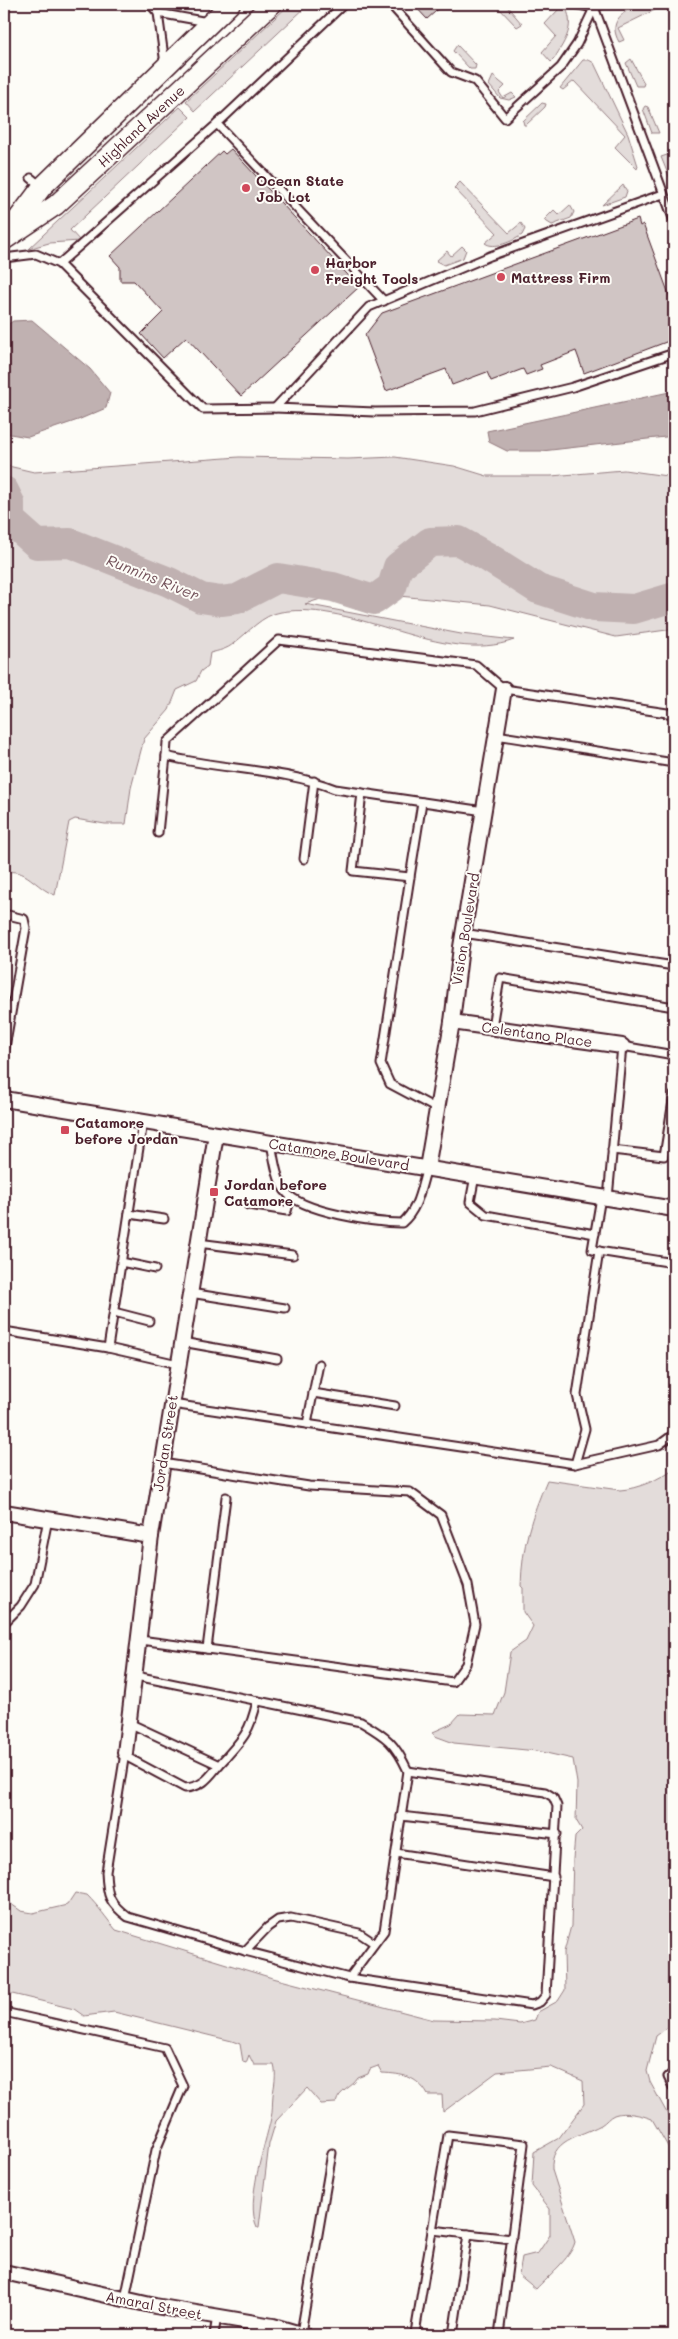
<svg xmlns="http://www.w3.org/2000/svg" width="678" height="2339" viewBox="0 0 678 2339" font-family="Mali,sans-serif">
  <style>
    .green { fill: #e3dcda; stroke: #967e82 }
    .water { fill: #c0b1b1; stroke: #91777b }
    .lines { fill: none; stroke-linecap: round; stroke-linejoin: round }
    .river { stroke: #c0b1b1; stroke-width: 30 }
    .building { fill: #d0c5c4; stroke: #4a1f2b }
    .lane-casing { stroke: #4a1f2b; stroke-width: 11 }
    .street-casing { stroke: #4a1f2b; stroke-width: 18 }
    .secondary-casing { stroke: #4a1f2b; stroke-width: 22 }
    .lane { stroke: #fdfcf7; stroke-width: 7 }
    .street { stroke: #fdfcf7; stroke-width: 14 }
    .secondary { stroke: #fdfcf7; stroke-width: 19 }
    .poi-dot { fill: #d1495b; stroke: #fdfcf7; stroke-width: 2 }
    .labels { text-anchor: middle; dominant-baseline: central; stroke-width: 4; stroke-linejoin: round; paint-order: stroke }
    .street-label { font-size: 14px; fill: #4a1f2b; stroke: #fdfcf7 }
    .poi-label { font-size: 14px; font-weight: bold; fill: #4a1f2b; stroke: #fdfcf7; text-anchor: start }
    .water-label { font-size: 15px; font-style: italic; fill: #73525a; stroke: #fdfcf7 }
  </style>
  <rect width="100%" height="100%" fill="#fdfcf7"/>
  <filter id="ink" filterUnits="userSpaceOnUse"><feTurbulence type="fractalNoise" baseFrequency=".02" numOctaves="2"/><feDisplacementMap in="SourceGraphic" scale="10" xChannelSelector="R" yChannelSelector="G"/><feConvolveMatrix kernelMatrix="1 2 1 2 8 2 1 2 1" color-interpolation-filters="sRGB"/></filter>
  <g filter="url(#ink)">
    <g class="green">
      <polygon points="290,4 309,4 195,111 186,101"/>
      <polygon points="499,4 505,4 522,24 517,27 498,7"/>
      <path d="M553 4H564C576 26 566 39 554 59L551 62 542 52 556 36 545 24 558 10Z"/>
      <path d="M637 4H672L674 17 667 4 618 28 624 40 619 42C608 22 621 14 637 4Z"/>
      <polygon points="457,45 476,65 475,69 470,69 453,51"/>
      <polygon points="631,59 644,83 643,86 636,86 626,63"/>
      <polygon points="583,60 589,60 594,63 628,134 638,166 637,169 615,147 625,135 574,81 563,90 560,88"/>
      <polygon points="493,76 505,86 499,92 503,98 512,93 516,97 509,100 500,98 489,85"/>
      <polygon points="542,103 546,104 545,107 526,125 524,125 523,121"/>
      <polygon points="645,106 648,107 659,133 652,133 643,109"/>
      <polygon points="180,107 190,117 70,230 80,241 49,243 28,249"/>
      <polygon points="670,154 674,167 671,169 674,183 672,184 661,157"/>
      <path d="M460 182 509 233 521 223 525 229 522 235C513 241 494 250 485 243L497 233 454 188Z"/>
      <polygon points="623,185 627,191 625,197 602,205"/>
      <polygon points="570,205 574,212 571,218 552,225 544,220 554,210 559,215"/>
      <polygon points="462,246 466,250 463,258 444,265 436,261 447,251 451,256"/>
      <path d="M239 457 348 459 395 457 454 466 487 476H551L624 470 674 477V629L616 637 490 605 389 595H333L305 604 461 634 514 640C442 666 355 600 281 612 262 615 249 632 234 643 228 649 218 651 210 653L208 666 201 671 196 681 177 690 169 710 144 739 131 788 126 824H105L75 819 69 822 55 895C35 888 26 866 4 873V465L34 472Z"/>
      <path d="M674 1468V2012L672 2024 656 2036 647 2071 650 2082 674 2126V2157L652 2119C642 2115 624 2111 614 2115 609 2117 606 2122 601 2125 579 2137 550 2139 552 2170L575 2242C571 2258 547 2277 536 2289L519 2275 522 2257 538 2253 550 2235V2209L532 2186 534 2152 559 2138 584 2104 583 2081 551 2067 497 2072 443 2112 442 2095H428C417 2076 403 2074 382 2073L378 2066 370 2069 368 2074 358 2078C352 2088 339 2090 336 2103L321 2104 307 2088 276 2121 269 2144 259 2227H257C245 2202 265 2146 271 2118 273 2111 272 2103 273 2095 274 2085 277 2076 274 2065H254L249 2055 246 2063 243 2062 240 2044 232 2041 114 2012 84 2016 74 2009 4 1992V1899L21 1911 33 1913 67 1905 75 1893 87 1895C99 1907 106 1918 116 1930L269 1977 434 2020 495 2021 520 2024 535 2020 538 2012 558 2001 565 1990 564 1952 571 1926 573 1859 575 1837 582 1830 576 1820 577 1783 573 1759 537 1751 454 1743 435 1736 433 1732 451 1724 460 1714 495 1715 504 1692 510 1652 526 1641 533 1626 523 1612V1588L521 1586C522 1546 531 1517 547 1480L620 1490C637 1489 661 1479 674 1468Z"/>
    </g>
    <g class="water">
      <polygon points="32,320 90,369 110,393 106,408 78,420 28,437 4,433 4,327 13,321"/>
      <polygon points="674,391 674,436 542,451 507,451 489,442 487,431"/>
    </g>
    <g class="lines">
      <polyline class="river" points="4,491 10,503 10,520 37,544 70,543 169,582 201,598 221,601 237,599 278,578 333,587 374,600 392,587 398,567 430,542 459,541 486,556 538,589 594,607 634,609 674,597"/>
    </g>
    <g class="building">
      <polygon points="413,4 444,4 427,19"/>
      <polygon points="231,149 359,287 241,396 186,337 163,358 141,334 163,312 134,281 120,281 120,267 110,256 222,151 225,154"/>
      <polygon points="638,219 640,226 643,224 674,308 674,339 584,373 576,351 540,365 542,369 526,375 523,369 491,381 487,372 452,385 446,369 386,391 365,335 382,313"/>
    </g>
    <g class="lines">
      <g class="lane-casing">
        <g id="lane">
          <polyline points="150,4 158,13 165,64"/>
          <polyline points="390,4 451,72 475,81 505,118 561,67 577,44 594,8"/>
          <polyline points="574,4 594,8 602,4"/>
          <polyline points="594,7 674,221"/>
          <polyline points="158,13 208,22"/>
          <polyline points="217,124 344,4"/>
          <polyline points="31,178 42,187"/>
          <polyline points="663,194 490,256 369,307 275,408 375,412 475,411 573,387 674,353"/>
          <polyline points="4,258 36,254 59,264 203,409 275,408"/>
          <polyline points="59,264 217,124 384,301"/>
          <polyline points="496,735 674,763"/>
          <polyline points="362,793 353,871 410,877 422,802"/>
          <path d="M484 811 335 789C281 768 221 770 166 756L167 742 279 640 476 665 504 689 674 714"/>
          <polyline points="158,833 166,756"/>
          <polyline points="304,859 314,781"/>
          <polyline points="410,877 381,1064 390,1084 437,1109"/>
          <polyline points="4,914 24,919 26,928 4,1053"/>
          <polyline points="463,933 674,966"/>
          <polyline points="492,1027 500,978 674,1007"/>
          <polyline points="143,1122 108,1348 178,1364"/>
          <path d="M271 1143C274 1158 276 1178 285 1191 301 1212 376 1223 402 1223 419 1208 420 1189 427 1168"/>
          <polyline points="612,1150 664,1156 674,1095"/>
          <polyline points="475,1176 470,1202 486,1215 595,1234"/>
          <polyline points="601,1197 592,1250 674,1263"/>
          <polyline points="608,1198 622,1046 674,1055"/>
          <polyline points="248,1205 287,1211 291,1197"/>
          <polyline points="129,1214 164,1219"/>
          <polyline points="198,1243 293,1255"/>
          <polyline points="121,1262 155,1269"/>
          <polyline points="190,1293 285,1308"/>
          <polyline points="114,1312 149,1321"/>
          <polyline points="4,1331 108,1348"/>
          <polyline points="182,1342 277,1359"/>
          <polyline points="313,1393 395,1406"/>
          <polyline points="172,1404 575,1464 659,1445 674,1434"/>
          <polyline points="307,1424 319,1364"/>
          <polyline points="575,1464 585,1429 577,1395 599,1251"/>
          <polyline points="4,1623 21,1606 35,1584 48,1519"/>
          <polyline points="140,1640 453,1682 466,1664 475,1624 468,1585 441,1515 410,1492 309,1486 162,1463"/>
          <polyline points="207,1649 226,1497"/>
          <path d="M129 1723 219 1765C242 1740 250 1733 257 1701"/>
          <path d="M125 1753 106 1872C107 1896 109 1903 128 1917L245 1951 349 1978 384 1931 408 1771C395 1743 387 1737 361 1722L136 1676"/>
          <path d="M125 1756 185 1788C203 1787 209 1777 219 1765"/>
          <polyline points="401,1816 557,1834"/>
          <polyline points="396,1853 554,1877"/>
          <polyline points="245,1951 268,1927 278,1920 291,1918 359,1933 374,1943"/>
          <polyline points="349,1978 532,2005 540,2002 546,1995 557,1806 553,1797 545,1792 408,1771"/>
          <polyline points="4,2012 165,2048 183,2086 156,2150 125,2299"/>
          <polyline points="674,2072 668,2077 674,2089"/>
          <polyline points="432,2230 512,2239"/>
          <polyline points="301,2333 332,2153"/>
          <polyline points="214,2335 217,2316"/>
          <polyline points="429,2335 415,2333 448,2135 524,2144 499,2335"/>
          <polyline points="453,2335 468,2234"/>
        </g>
      </g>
      <g class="street-casing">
        <g id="street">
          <polyline points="452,1022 622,1046"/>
          <polyline points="4,1099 674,1209"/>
          <polyline points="427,1168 452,1022 461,947 504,689"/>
          <polyline points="4,1512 151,1536"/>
          <polyline points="125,1753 151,1536 216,1134"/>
          <polyline points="4,2272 155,2306 273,2326 304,2335"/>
        </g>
      </g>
      <g class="secondary-casing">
        <g id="secondary">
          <polyline points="8,232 42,187 230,4"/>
          <polyline points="4,240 56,205 272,4"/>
        </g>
      </g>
      <use href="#lane" class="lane"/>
      <use href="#street" class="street"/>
      <use href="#secondary" class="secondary"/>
    </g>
  </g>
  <g class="poi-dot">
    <circle cx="246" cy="188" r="5"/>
    <circle cx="315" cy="270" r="5"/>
    <circle cx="501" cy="277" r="5"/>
    <rect x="60" y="1125" width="10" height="10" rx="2.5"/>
    <rect x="209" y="1187" width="10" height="10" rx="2.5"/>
  </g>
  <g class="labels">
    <g class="street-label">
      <text transform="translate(141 126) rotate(-43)">Highland Avenue</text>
      <text transform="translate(465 929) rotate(-81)">Vision Boulevard</text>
      <text transform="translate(537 1034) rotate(8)">Celentano Place</text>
      <text transform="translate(339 1154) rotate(9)">Catamore Boulevard</text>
      <text transform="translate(165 1443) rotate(-81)">Jordan Street</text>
      <text transform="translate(154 2305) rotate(11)">Amaral Street</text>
    </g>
    <g class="poi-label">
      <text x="256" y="180">Ocean State<tspan x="256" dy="16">Job Lot</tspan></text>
      <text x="325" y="262">Harbor<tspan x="325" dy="16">Freight Tools</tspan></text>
      <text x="511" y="277">Mattress Firm</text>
      <text x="75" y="1122">Catamore<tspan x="75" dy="16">before Jordan</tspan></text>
      <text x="224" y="1184">Jordan before<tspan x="224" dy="16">Catamore</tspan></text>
    </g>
    <g class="water-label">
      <text transform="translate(153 577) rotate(22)">Runnins River</text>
    </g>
  </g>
  <rect width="678" height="2339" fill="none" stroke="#fdfcf7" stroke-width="20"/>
  <rect x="10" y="10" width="658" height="2319" fill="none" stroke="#4a1f2b" stroke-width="2" filter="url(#ink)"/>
</svg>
